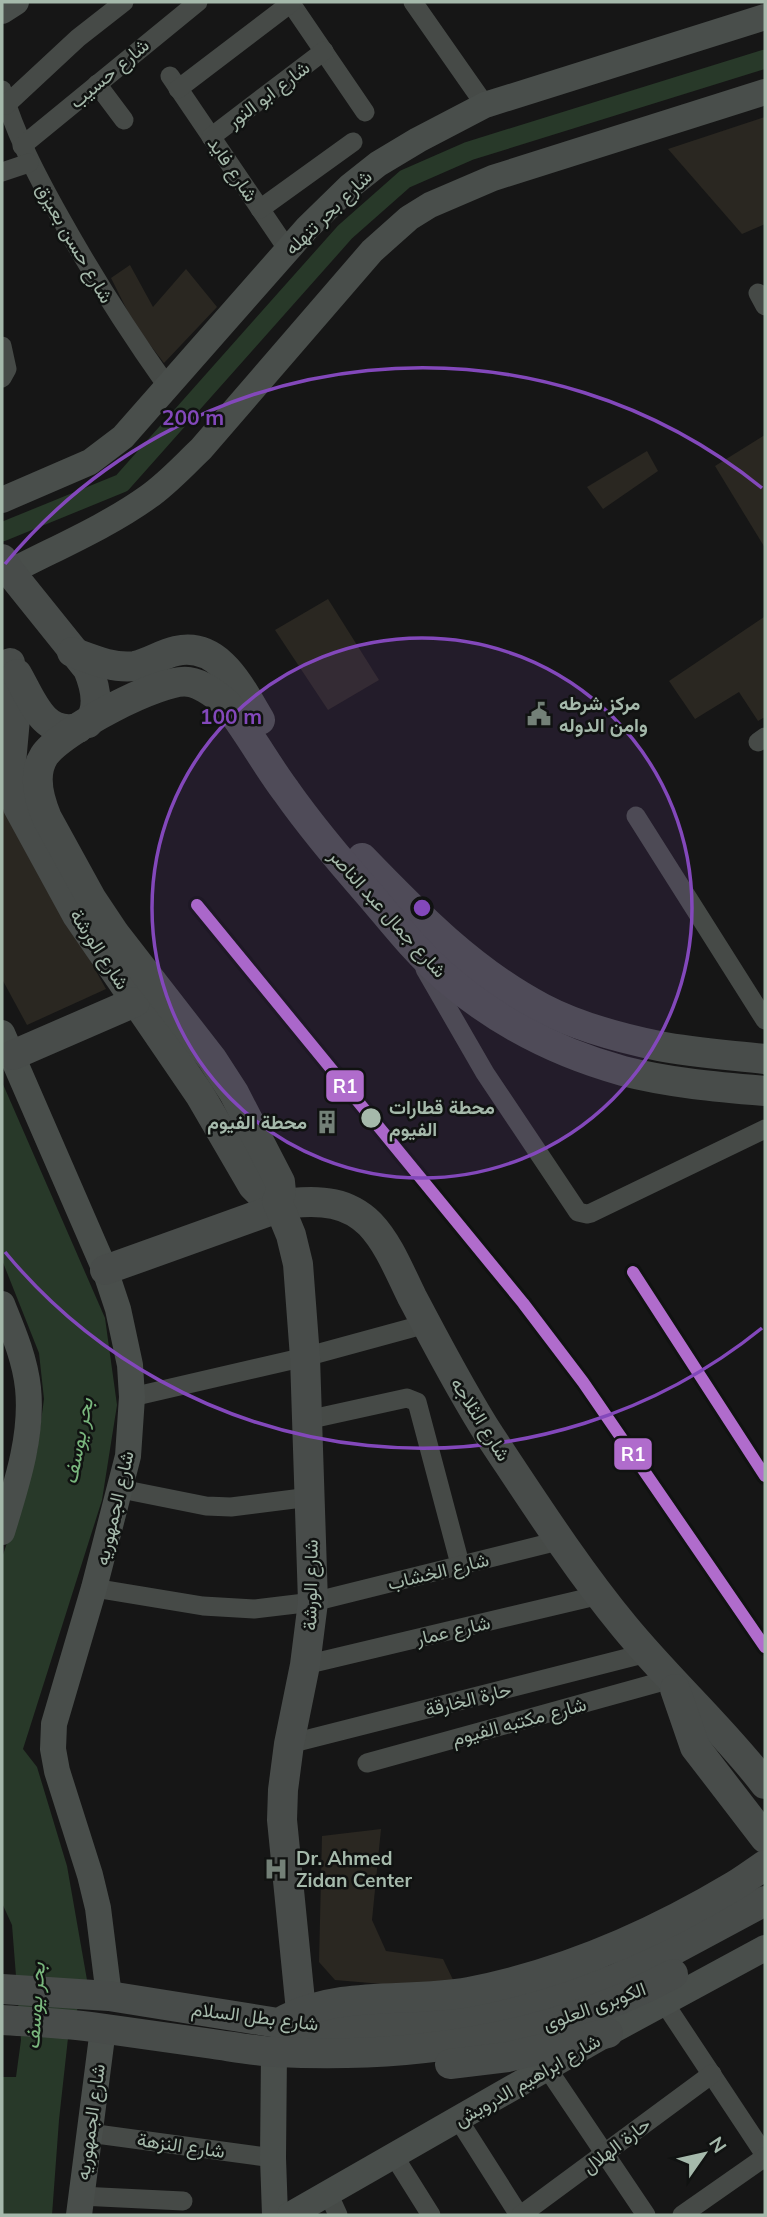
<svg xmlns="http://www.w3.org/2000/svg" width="767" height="2217" viewBox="0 0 767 2217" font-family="Mulish,Vazirmatn,sans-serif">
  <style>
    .green { fill: #2a2721 }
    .water { fill: #283929 }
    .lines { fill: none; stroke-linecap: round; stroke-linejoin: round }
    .canal { stroke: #283929; stroke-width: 19 }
    .street { stroke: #464a47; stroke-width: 19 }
    .secondary { stroke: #494e4b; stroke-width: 26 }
    .primary { stroke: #484c4a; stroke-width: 30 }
    .rail-1-casing { stroke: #101211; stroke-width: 18 }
    .rail-1 { stroke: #b06ccc; stroke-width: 12 }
    .ring { fill: none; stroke: #8348bb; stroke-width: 3.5 }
    .stop-dot { fill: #a5b9ab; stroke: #101211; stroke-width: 2.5 }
    .labels { text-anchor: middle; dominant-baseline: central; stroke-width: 5; stroke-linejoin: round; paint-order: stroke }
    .street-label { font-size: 19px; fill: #a5b9ab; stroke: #101211 }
    .poi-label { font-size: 19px; font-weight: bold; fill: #a5b9ab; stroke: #101211; text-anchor: start }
    .stop-label { font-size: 19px; font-weight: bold; fill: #a5b9ab; stroke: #101211; text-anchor: start }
    .water-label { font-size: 21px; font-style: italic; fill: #79b77d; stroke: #101211 }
    .centre { fill: #8348bb; stroke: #101211; stroke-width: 3.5 }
    .ring-label { font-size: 21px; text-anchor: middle; font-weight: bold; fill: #8348bb; stroke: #101211; stroke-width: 5; stroke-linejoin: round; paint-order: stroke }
    .line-badge { stroke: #101211; stroke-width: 2.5 }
    .badge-label { font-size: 19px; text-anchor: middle; font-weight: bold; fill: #fff }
  </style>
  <rect width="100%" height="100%" fill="#161616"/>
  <g class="green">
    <polygon points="765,117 765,224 742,234 668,149"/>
    <polygon points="130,265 153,307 186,269 217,307 164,363 134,324 111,278"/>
    <polygon points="765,435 765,548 715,466"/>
    <polygon points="647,451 658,471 603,509 587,487"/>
    <polygon points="328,599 379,680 328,710 275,630"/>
    <polygon points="764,617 765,717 758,721 739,692 695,719 669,681"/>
    <polygon points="4,807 106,989 27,1025 2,979 2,808"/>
    <polygon points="381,1829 372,1920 386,1951 443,1959 455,1984 394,1985 335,1980 319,1962 322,1836"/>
  </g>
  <polygon class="water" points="2,1082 105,1318 117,1405 102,1500 23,1749 37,1767 67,1866 87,1980 68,2038 59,2120 52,2215 2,2215 2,2077 16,2077 21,2040 12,1925 2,1903 2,1558 37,1451 44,1399 39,1353 2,1260"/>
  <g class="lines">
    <polyline class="canal" points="2,532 122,483 345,232 405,179 469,151 765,59"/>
    <g class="street">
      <polyline points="290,2 365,112"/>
      <polyline points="413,2 485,105"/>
      <polyline points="170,76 288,250"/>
      <polyline points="97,84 124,120"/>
      <polyline points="178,89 291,3"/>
      <path d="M2 90C16 136 37 176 60 217 93 276 128 331 167 386"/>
      <polyline points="6,105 78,38 124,2"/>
      <polyline points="211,137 324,51"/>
      <polyline points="22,146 198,2"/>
      <polyline points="2,172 29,163"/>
      <polyline points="260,209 353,142"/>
      <polyline points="758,293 765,306"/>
      <polyline points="2,346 7,369 2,378"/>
      <polyline points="758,742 765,737"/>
      <polyline points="636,816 765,1020"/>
      <polyline points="425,969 485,1073 578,1212 587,1214 591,1213 765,1129"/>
      <polyline points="132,1397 305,1357 426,1324"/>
      <polyline points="307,1420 407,1398 417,1402 460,1564"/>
      <polyline points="121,1489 206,1506 231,1507 310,1497"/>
      <polyline points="94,1588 203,1606 254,1609 313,1602 562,1540"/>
      <polyline points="305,1665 600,1595"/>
      <polyline points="289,1744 647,1653"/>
      <polyline points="367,1763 671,1679"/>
      <polyline points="665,2004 765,2155"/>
      <polyline points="547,2068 646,2215"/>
      <polyline points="458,2119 519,2215"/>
      <polyline points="89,2133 273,2158"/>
      <polyline points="394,2156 431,2215"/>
      <polyline points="328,2193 338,2215"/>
      <polyline points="80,2196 183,2201"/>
      <polyline points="521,2215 712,2074"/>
      <polyline points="682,2215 765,2157"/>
    </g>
    <g class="secondary">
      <polyline points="2,11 16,2"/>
      <polyline points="2,500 90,462 123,437 307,228 349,187 378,164 418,140 485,105 765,17"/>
      <path d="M10 572C56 548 106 527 148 497 168 483 184 465 201 449L372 251 409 218 430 205 493 178 765 92"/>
      <polyline points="2,1033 105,1270 118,1309 130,1365 132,1397 128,1456 94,1588 54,1724 53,1749 57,1771 90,1875 98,1908 109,1996"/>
      <path d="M2 1304C13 1331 25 1359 28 1388 33 1436 16 1486 2 1532"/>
      <polyline points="274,2052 273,2158 275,2215"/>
      <polyline points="79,2215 103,2029"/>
      <polyline points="290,2215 608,2033 765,1948"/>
    </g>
    <g class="primary">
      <path d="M2 559 10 572 88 669C95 686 101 708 88 723"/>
      <path d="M72 652C91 659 114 669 135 666 149 663 162 654 176 651 220 641 241 689 260 720"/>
      <polyline points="10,663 16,708 10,774 18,807 77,915 200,1095 253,1186 263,1196 277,1201"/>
      <path d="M17 674C31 698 43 737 78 728"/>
      <path d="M362 858C416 914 473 972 542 1008 578 1027 620 1038 659 1046 694 1053 730 1055 765 1059"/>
      <polyline points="13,1055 135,1002"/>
      <path d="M105 1270 292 1203C321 1200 348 1202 370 1224 389 1244 400 1273 412 1297 437 1344 461 1391 490 1436 532 1499 576 1568 624 1626 669 1681 722 1728 765 1784"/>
      <polyline points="675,1689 695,1747 765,1838"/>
      <polyline points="2,1989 109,1996 278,2023 347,2026 419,2025 473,2019 514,2012 615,1979 653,1961 765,1901"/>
      <path d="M301 2011 282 1820 283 1790 289 1744 305 1665 313 1602 305 1357 298 1264 291 1235 277 1201 281 1192 280 1182 234 1093 212 1059 115 934 91 898 47 818C39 799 32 775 44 756 59 732 161 677 189 682 203 684 216 695 226 703 248 731 265 763 286 791 312 828 340 861 370 895 394 923 417 953 445 977 497 1022 558 1053 623 1071 670 1083 717 1087 765 1091"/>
      <path d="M286 2019C343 1990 408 2003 469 1992 563 1974 652 1935 734 1886 745 1879 755 1872 765 1865"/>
      <path d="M2 2020C32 2022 62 2023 92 2027 132 2033 173 2038 213 2044 234 2047 255 2051 276 2052 411 2059 553 2039 673 1974"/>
      <polyline points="450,2064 508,2057 608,2033"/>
    </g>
    <g class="rail-1-casing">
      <g id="rail-1">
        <polyline points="197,905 523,1303 583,1382 765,1647"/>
        <polyline points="633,1272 765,1476"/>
      </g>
    </g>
    <use href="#rail-1" class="rail-1"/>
  </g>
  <circle cx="422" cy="908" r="270" fill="#8348bb" fill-opacity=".12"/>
  <g class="ring">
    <circle cx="422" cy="908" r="270"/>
    <path d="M762 1328A541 541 0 0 1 5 1252M5 564A541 541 0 0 1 762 488"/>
  </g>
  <defs>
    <g id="civic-bare" transform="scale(1.89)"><path d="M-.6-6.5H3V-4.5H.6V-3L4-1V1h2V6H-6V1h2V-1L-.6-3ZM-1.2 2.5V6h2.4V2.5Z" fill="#738077" stroke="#101211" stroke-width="2.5" paint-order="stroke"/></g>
    <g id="building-bare" transform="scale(1.89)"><path d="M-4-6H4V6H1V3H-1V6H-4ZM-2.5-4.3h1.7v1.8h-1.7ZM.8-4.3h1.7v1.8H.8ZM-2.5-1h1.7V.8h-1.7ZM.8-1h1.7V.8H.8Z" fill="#738077" stroke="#101211" stroke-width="2.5" paint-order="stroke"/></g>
    <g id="hospital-bare" transform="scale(1.89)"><path d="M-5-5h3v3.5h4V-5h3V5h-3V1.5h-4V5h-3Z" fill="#738077" stroke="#101211" stroke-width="2.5" paint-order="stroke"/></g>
  </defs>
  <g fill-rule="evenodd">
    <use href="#civic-bare" x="539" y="714"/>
    <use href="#building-bare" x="327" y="1122"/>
    <use href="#hospital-bare" x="276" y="1869"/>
  </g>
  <circle class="stop-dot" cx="371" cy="1118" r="11"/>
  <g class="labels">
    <g class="street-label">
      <text transform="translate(109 73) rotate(-40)">شارع حسيب</text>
      <text transform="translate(268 94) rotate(-37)">شارع ابو النور</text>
      <text transform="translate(233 169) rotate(56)">شارع فايد</text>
      <text transform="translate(328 212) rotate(-44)">شارع بحر تنهله</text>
      <text transform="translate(75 243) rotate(60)">شارع حسن بعيزق</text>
      <text transform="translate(388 913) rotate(48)">شارع جمال عبد الناصر</text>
      <text transform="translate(100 949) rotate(57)">شارع الورشة</text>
      <text transform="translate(481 1419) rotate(58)">شارع الثلاجه</text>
      <text transform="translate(114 1508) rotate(-77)">شارع الجمهوريه</text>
      <text transform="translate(438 1571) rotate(-14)">شارع الخشاب</text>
      <text transform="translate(310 1585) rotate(-89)">شارع الورشة</text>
      <text transform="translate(453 1630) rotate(-13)">شارع عمار</text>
      <text transform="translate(468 1699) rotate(-14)">حارة الخارقة</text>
      <text transform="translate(519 1721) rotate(-15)">شارع مكتبه الفيوم</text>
      <text transform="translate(594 2006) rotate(-20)">الكوبرى العلوى</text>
      <text transform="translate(255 2016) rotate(7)">شارع بطل السلام</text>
      <text transform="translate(527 2080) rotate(-30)">شارع ابراهيم الدرويش</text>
      <text transform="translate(90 2122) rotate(-82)">شارع الجمهوريه</text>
      <text transform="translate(181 2145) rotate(8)">شارع النزهة</text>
      <text transform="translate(616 2145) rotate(-37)">حارة الهلال</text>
    </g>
    <g class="poi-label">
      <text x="559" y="703">مركز شرطه<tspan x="559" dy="22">وامن الدوله</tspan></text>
      <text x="307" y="1122" text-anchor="end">محطة الفيوم</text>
      <text x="296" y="1858">Dr. Ahmed<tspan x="296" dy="22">Zidan Center</tspan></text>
    </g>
    <g class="stop-label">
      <text x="389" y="1107">محطة قطارات<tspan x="389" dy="22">الفيوم</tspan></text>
    </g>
    <g class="water-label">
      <text transform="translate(77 1441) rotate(-79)">بحر يوسف</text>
      <text transform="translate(34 2006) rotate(-86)">بحر يوسف</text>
    </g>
  </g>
  <circle cx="422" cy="908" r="10" class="centre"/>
  <g class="ring-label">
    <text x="193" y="425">200 m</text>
    <text x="231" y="724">100 m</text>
  </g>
  <g class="line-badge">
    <rect x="325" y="1069" width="40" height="34" rx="7" fill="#b06ccc"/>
    <rect x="613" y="1437" width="40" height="34" rx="7" fill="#b06ccc"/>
  </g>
  <g class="badge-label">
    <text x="345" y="1093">R1</text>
    <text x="633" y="1461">R1</text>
  </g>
  <rect width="767" height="2217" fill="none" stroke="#a5b9ab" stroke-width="7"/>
  <g transform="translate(704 2154) rotate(56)" stroke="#101211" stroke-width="5" paint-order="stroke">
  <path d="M0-5L12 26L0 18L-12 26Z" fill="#a5b9ab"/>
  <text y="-10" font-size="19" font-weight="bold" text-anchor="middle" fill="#a5b9ab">N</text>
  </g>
</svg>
